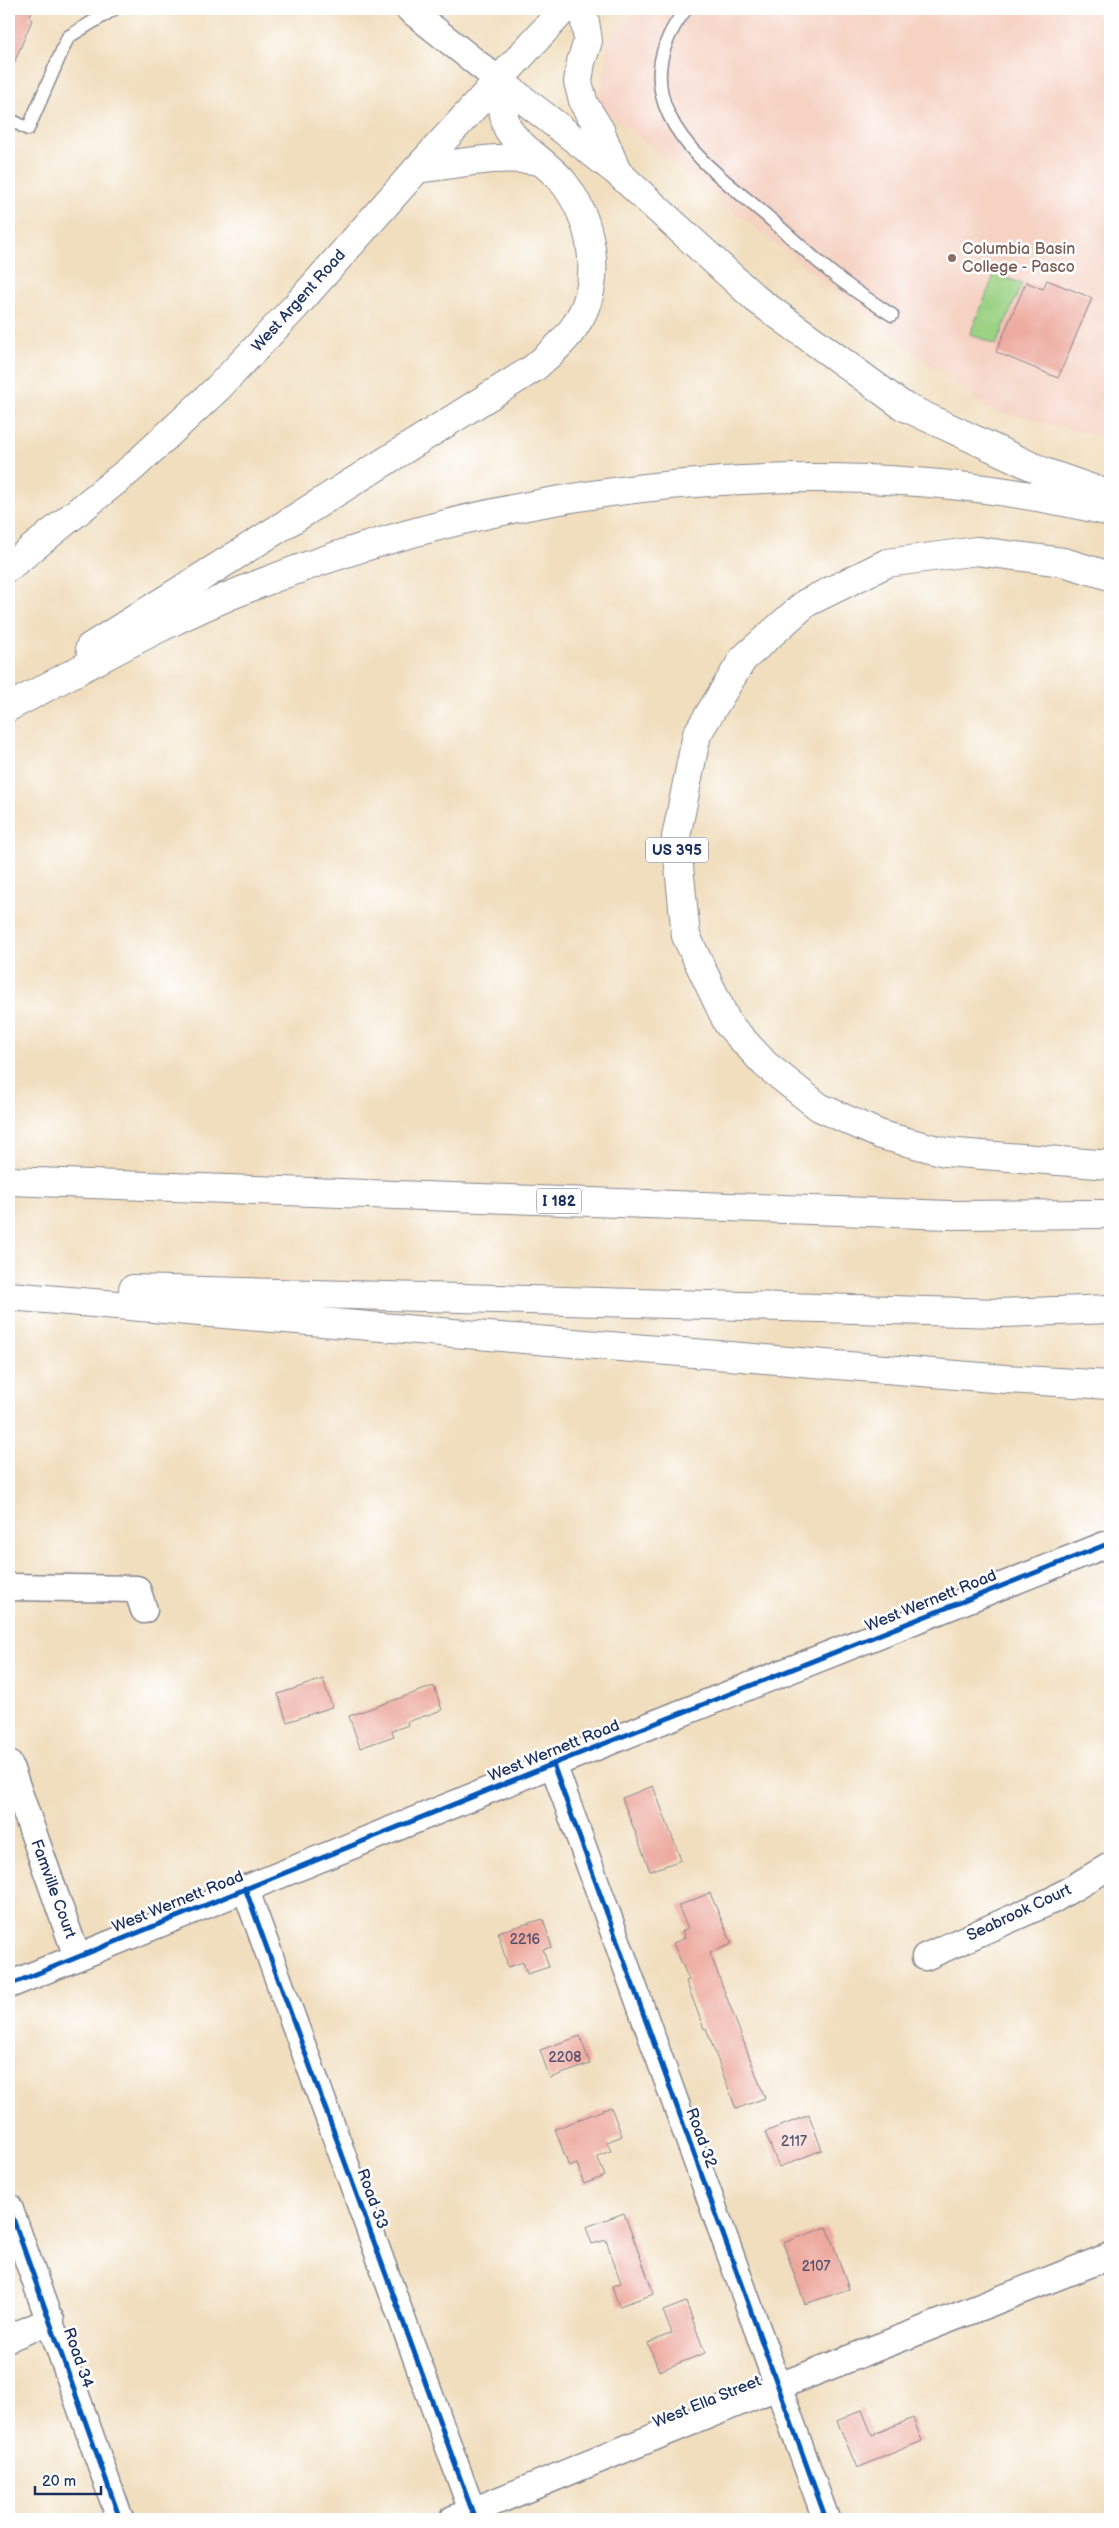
<svg xmlns="http://www.w3.org/2000/svg" width="1119" height="2528" viewBox="0 0 1119 2528" font-family="'Balsamiq Sans',sans-serif">
  <style>
    .built { fill: #f5d2c2 }
    .green { fill: #9bd284; stroke: #5b8071 }
    .building { fill: #eda99d }
    .lines { fill: none; stroke-linecap: round; stroke-linejoin: round }
    .lane-casing { stroke: #86868e; stroke-width: 15 }
    .street-casing { stroke: #86868e; stroke-width: 29 }
    .secondary-casing { stroke: #86868e; stroke-width: 30 }
    .highway-casing { stroke: #86868e; stroke-width: 30 }
    .lane { stroke: #fff; stroke-width: 12 }
    .street { stroke: #fff; stroke-width: 26 }
    .secondary { stroke: #fff; stroke-width: 28 }
    .highway { stroke: #fff; stroke-width: 28 }
    .cycleway-casing { stroke: #fff; stroke-width: 8 }
    .cycleway { stroke: #0057b8; stroke-width: 5 }
    .education-dot { fill: #8d6e63; stroke: #fff; stroke-width: 2 }
    .labels { text-anchor: middle; dominant-baseline: central; stroke-width: 5; stroke-linejoin: round; paint-order: stroke }
    .number-label { font-size: 14px; fill: #504e6e }
    .shield { fill: #fff; stroke: #5f6d8e; stroke-width: 1 }
    .shield-label { font-size: 15px; font-weight: bold; fill: #1b2f5e }
    .education-label { font-size: 16px; fill: #785e54; stroke: #fff; text-anchor: start }
    .street-label { font-size: 16px; fill: #1b2f5e; stroke: #fff }
  </style>
  <rect width="100%" height="100%" fill="#fff"/>
  <filter id="ink" filterUnits="userSpaceOnUse"><feTurbulence type="fractalNoise" baseFrequency=".02" numOctaves="2"/><feDisplacementMap in="SourceGraphic" scale="10" xChannelSelector="R" yChannelSelector="G"/><feConvolveMatrix kernelMatrix="1 2 1 2 8 2 1 2 1" color-interpolation-filters="sRGB"/></filter>
  <filter id="wash" filterUnits="userSpaceOnUse"><feTurbulence type="fractalNoise" baseFrequency=".0096" numOctaves="4" result="noise"/><feDisplacementMap in="SourceGraphic" scale="20" xChannelSelector="R" yChannelSelector="G"/><feGaussianBlur stdDeviation="1.12" result="paint"/><feColorMatrix in="noise" values="0 0 0 0 0 0 0 0 0 0 0 0 0 0 0 0 0 1.4 0 .05"/><feComposite in="paint" operator="in"/></filter>
  <g filter="url(#wash)">
    <rect width="100%" height="100%" fill="#f1debe"/>
    <polygon class="built" points="637,9 1110,9 1110,439 988,409 598,106 610,38"/>
    <polygon class="green" points="995,273 1022,284 996,345 970,334"/>
    <g id="blocks">
      <g class="building">
        <polygon points="9,9 33,9 29,18 32,20 9,75"/>
        <polygon points="1047,280 1092,298 1058,378 996,352 1026,282 1043,289"/>
        <polygon points="323,1679 332,1707 287,1722 278,1694"/>
        <polygon points="434,1686 442,1710 407,1722 408,1725 392,1731 394,1736 360,1748 349,1716"/>
        <polygon points="653,1786 681,1860 650,1871 622,1798"/>
        <polygon points="710,1893 732,1944 710,1953 765,2098 736,2109 706,2028 704,2029 686,1981 689,1980 673,1943 685,1938 682,1931 688,1928 678,1906"/>
        <polygon points="543,1919 552,1947 543,1949 549,1967 527,1974 523,1962 508,1967 498,1932"/>
        <polygon points="580,2036 590,2064 550,2078 540,2050"/>
        <polygon points="611,2107 622,2136 607,2142 611,2151 597,2156 605,2176 584,2184 577,2164 569,2167 555,2129"/>
        <polygon points="809,2115 822,2150 779,2167 765,2132"/>
        <polygon points="624,2213 654,2294 619,2306 612,2286 621,2283 606,2240 592,2244 586,2227"/>
        <polygon points="827,2227 849,2289 805,2304 783,2243"/>
        <polygon points="686,2302 705,2353 659,2371 648,2343 672,2333 663,2311"/>
        <polygon points="862,2410 872,2435 913,2418 922,2441 857,2468 837,2421"/>
      </g>
    </g>
  </g>
  <g filter="url(#ink)">
    <use href="#blocks" fill-opacity="0" stroke="#86868e" stroke-width="1"/>
    <g class="lines">
      <g class="lane-casing">
        <g id="lane">
          <path d="M686 9C661 41 651 77 669 115 687 154 729 184 761 211 785 231 808 254 833 274 851 289 872 302 892 315"/>
          <polyline points="9,119 28,129 68,37 114,9"/>
        </g>
      </g>
      <g class="street-casing">
        <g id="street">
          <polyline points="409,9 498,80"/>
          <polyline points="9,1587 137,1589 144,1610"/>
          <polyline points="9,1764 77,1957"/>
          <polyline points="553,1764 826,2519"/>
          <polyline points="245,1888 475,2519"/>
          <polyline points="925,1957 1051,1901 1110,1866"/>
          <polyline points="9,1985 553,1764 1110,1543"/>
          <polyline points="9,2207 120,2519"/>
          <polyline points="9,2338 51,2320"/>
          <polyline points="453,2519 777,2387 1110,2256"/>
        </g>
      </g>
      <g class="secondary-casing">
        <polyline id="secondary" points="9,567 132,468 218,388 295,307 417,169 564,9"/>
      </g>
      <g class="highway-casing">
        <g id="highway">
          <polyline points="583,9 588,41 581,62 578,82 584,104 600,130 617,172"/>
          <polyline points="498,80 617,172 756,299 903,406 1044,472 1110,495"/>
          <path d="M417 169C460 164 498 154 540 161"/>
          <polyline points="1110,576 1063,562 977,551 887,563 806,603 743,659 697,734 676,837 686,936 728,1024 766,1065 819,1107 881,1135 945,1152 1110,1165"/>
          <path d="M90 647 534 368C550 354 567 340 578 321 604 279 592 219 563 182 549 164 519 148 508 129 503 119 501 93 498 80"/>
          <path d="M9 707C88 666 167 620 251 587 518 481 829 445 1110 512"/>
          <polyline points="9,1181 950,1215 1110,1214"/>
          <polyline points="133,1289 1000,1313 1110,1309"/>
          <polyline points="9,1296 1005,1379 1110,1385"/>
        </g>
      </g>
      <use href="#lane" class="lane"/>
      <use href="#street" class="street"/>
      <use href="#secondary" class="secondary"/>
      <use href="#highway" class="highway"/>
      <g class="cycleway-casing">
        <g id="cycleway">
          <polyline points="553,1764 826,2519"/>
          <polyline points="245,1888 475,2519"/>
          <polyline points="9,1985 553,1764 1110,1543"/>
          <polyline points="9,2207 120,2519"/>
        </g>
      </g>
      <use href="#cycleway" class="cycleway"/>
    </g>
  </g>
  <circle class="education-dot" cx="952" cy="258" r="5"/>
  <g class="labels">
    <g class="number-label">
      <text x="525" y="1939">2216</text>
      <text x="565" y="2057">2208</text>
      <text x="794" y="2141">2117</text>
      <text x="816" y="2266">2107</text>
    </g>
    <g class="shield">
      <rect x="646" y="837.5" width="62" height="25" rx="4"/>
      <rect x="536.5" y="1188.5" width="45" height="25" rx="4"/>
    </g>
    <g class="shield-label">
      <text x="677" y="850">US 395</text>
      <text x="559" y="1201">I 182</text>
    </g>
    <g class="education-label">
      <text x="962" y="249">Columbia Basin<tspan x="962" dy="18">College - Pasco</tspan></text>
    </g>
    <g class="street-label">
      <text transform="translate(299 301) rotate(-48)">West Argent Road</text>
      <text transform="translate(931 1601) rotate(-22)">West Wernett Road</text>
      <text transform="translate(554 1751) rotate(-22)">West Wernett Road</text>
      <text transform="translate(53 1889) rotate(70)">Famville Court</text>
      <text transform="translate(178 1902) rotate(-22)">West Wernett Road</text>
      <text transform="translate(1019 1913) rotate(-25)">Seabrook Court</text>
      <text transform="translate(701 2138) rotate(70)">Road 32</text>
      <text transform="translate(372 2199) rotate(70)">Road 33</text>
      <text transform="translate(78 2358) rotate(71)">Road 34</text>
      <text transform="translate(707 2402) rotate(-22)">West Ella Street</text>
    </g>
  </g>
  <rect width="1119" height="2528" fill="none" stroke="#fff" stroke-width="30"/>
  <path d="M35 2486v8h66v-8" fill="none" stroke="#1b2f5e" stroke-width="2.5"/>
  <text x="42" y="2486" font-size="15" fill="#1b2f5e" stroke="#ffffff" stroke-width="4" paint-order="stroke">20 m</text>
</svg>
